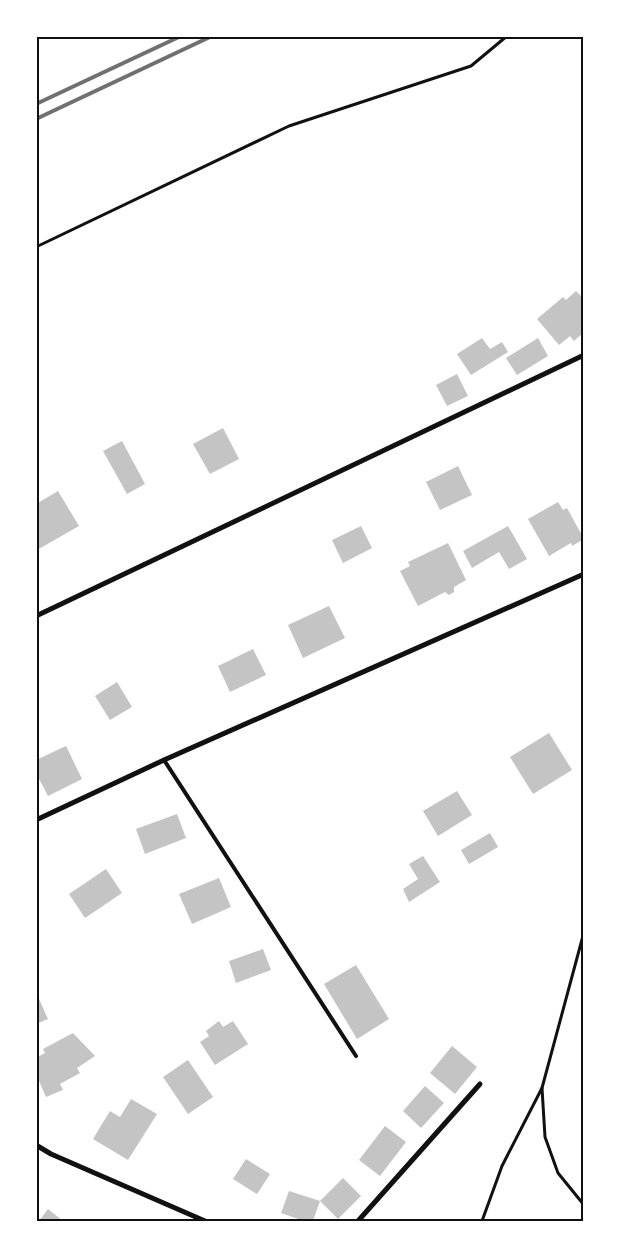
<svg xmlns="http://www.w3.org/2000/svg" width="620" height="1257" viewBox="0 0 620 1257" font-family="'Crimson Pro',serif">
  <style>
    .building { fill: #c4c4c4 }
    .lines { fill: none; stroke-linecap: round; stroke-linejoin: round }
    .path { stroke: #111; stroke-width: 3 }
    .service { stroke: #111; stroke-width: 4 }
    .minor { stroke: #111; stroke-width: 5 }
    .rail { stroke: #707070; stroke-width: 4 }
    .neatline { fill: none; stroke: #111; stroke-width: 2 }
  </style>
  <rect width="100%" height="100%" fill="#fff"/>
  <g class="building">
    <polygon points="576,291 584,299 584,332 574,341 570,336 559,345 537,319 563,297 566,300"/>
    <polygon points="482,338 490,349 502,342 508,352 471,375 457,354"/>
    <polygon points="538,338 548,356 517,375 506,358"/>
    <polygon points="457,374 468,396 447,406 436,385"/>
    <polygon points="223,428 239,459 210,474 193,444"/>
    <polygon points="122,441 145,484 127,494 103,451"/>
    <polygon points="458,466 472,495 440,510 426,482"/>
    <polygon points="58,491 79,526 37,550 36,504"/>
    <polygon points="558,502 563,510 567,508 584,539 572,546 571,543 549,556 528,519"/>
    <polygon points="361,526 372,548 343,563 332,540"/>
    <polygon points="508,526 527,559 509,569 499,552 472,568 463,551"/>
    <polygon points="448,543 466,580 454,587 454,592 449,595 445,592 418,606 400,571 410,566 408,562"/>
    <polygon points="329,606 345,638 303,658 288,625"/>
    <polygon points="253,649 266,675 230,692 218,666"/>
    <polygon points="117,682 132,707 110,720 95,696"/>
    <polygon points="549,733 572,770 533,794 510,757"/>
    <polygon points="66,746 82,779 48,796 36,773 36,760"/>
    <polygon points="457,791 472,815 438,836 423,811"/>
    <polygon points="177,814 186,838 145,854 136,829"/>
    <polygon points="490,833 498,847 469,864 461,850"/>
    <polygon points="423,856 440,882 409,902 403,889 418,879 409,864"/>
    <polygon points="106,869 122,893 85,918 69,894"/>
    <polygon points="219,878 231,907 192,924 179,894"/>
    <polygon points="263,949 271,970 236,983 229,961"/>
    <polygon points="356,965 389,1019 357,1039 324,984"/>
    <polygon points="36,992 48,1019 36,1024"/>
    <polygon points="219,1021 223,1027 233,1021 248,1044 215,1065 200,1042 209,1036 206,1031"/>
    <polygon points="73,1033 95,1056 77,1068 80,1073 60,1084 63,1090 46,1097 36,1074 36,1058 45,1053 43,1049"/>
    <polygon points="452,1046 477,1067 455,1094 430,1073"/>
    <polygon points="188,1060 213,1097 188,1114 163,1077"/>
    <polygon points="425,1086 444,1103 421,1128 403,1111"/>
    <polygon points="131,1099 157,1114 128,1160 93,1139 110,1111 120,1117"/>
    <polygon points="385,1126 406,1142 380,1176 359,1160"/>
    <polygon points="246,1159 270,1174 257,1194 233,1179"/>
    <polygon points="343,1178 361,1196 338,1219 320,1201"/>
    <polygon points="289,1191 320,1201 313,1221 304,1221 281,1213"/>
    <polygon points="48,1209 63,1221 39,1221"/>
  </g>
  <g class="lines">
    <g class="path">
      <polyline points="36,247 289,126 471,66 507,36"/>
      <polyline points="542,1088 545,1137 558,1173 584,1205"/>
      <polyline points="482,1221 502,1166 542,1088 584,932"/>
    </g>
    <polyline class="service" points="164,760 356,1056"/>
    <g class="minor">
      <polyline points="36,616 584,355"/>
      <polyline points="36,820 164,760 584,574"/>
      <polyline points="36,1145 51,1154 205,1221"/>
      <polyline points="358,1221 480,1084"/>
    </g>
    <g class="rail">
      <polyline points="36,104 181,36"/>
      <polyline points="36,119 212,36"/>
    </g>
  </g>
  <rect width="620" height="1257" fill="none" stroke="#ffffff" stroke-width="75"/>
  <rect x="38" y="38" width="544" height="1182" class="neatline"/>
</svg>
